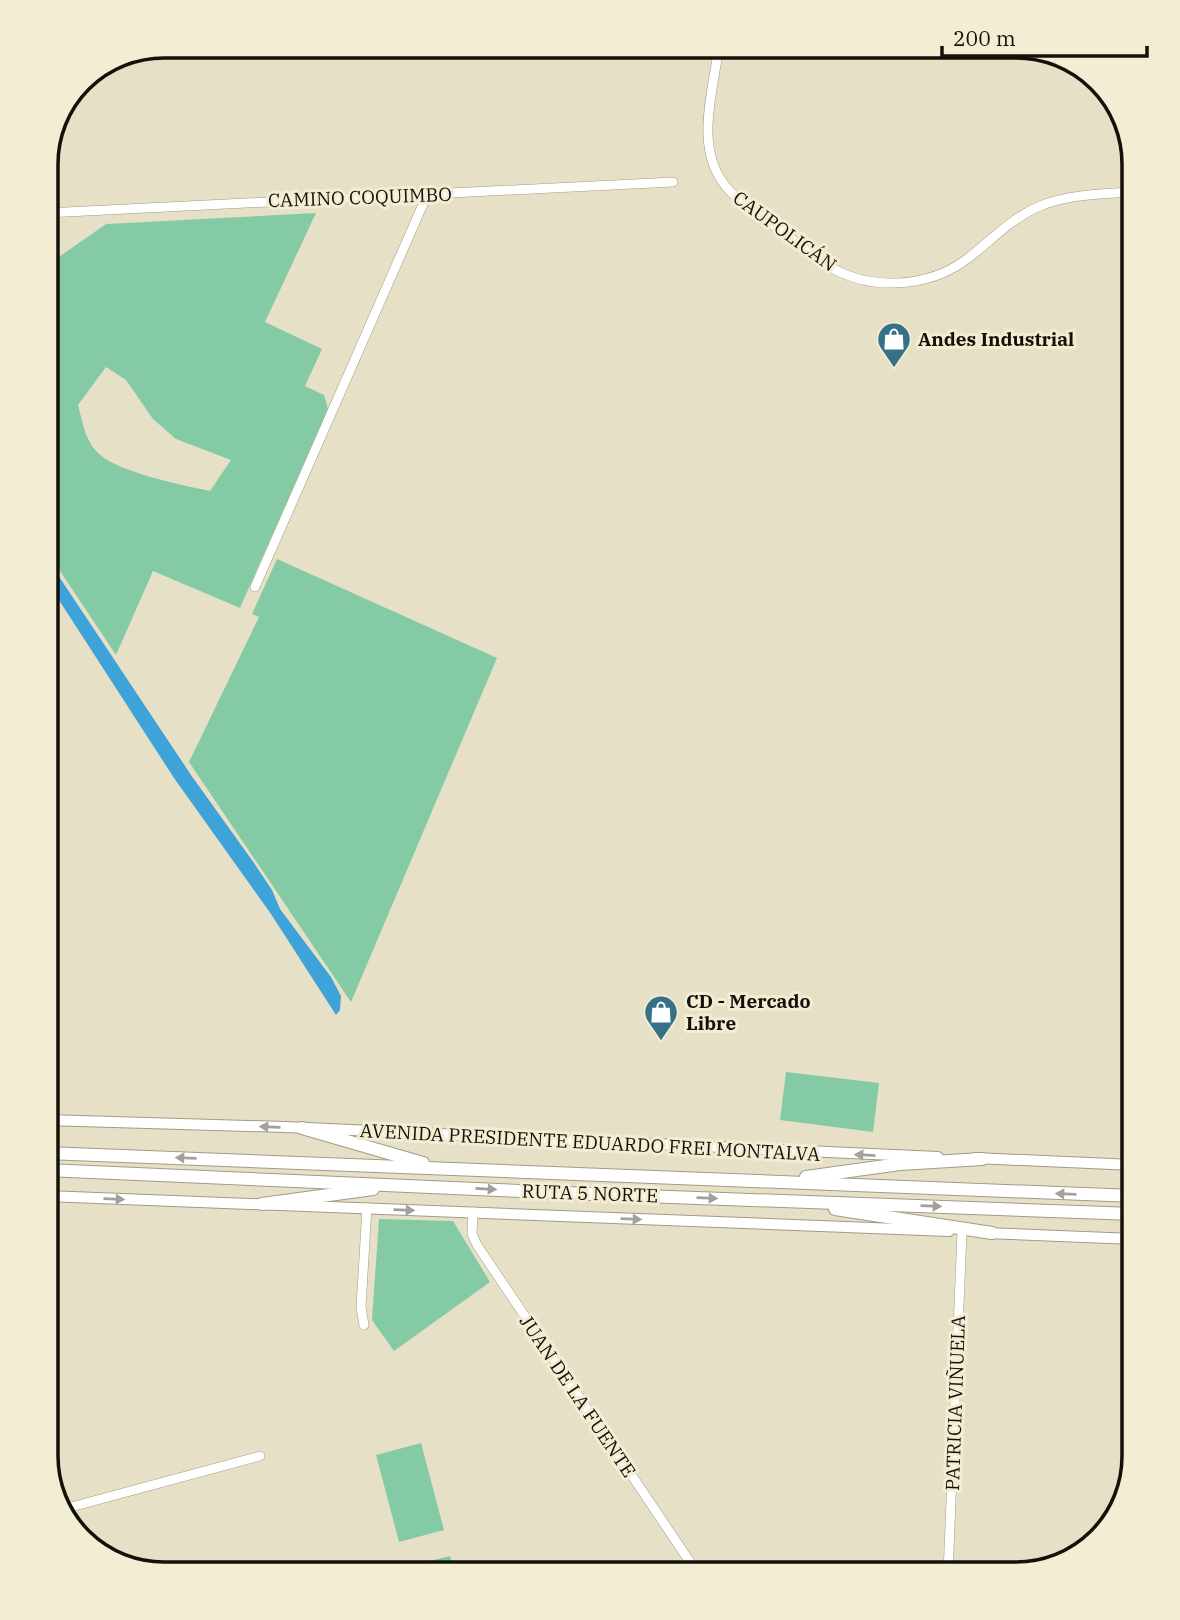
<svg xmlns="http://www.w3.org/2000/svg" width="1180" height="1620" viewBox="0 0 1180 1620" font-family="'IBM Plex Serif',serif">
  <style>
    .green { fill: #84cba5; fill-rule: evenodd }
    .water { fill: #3ea3d9 }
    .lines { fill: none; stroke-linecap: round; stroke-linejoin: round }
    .minor-casing { stroke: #a29c85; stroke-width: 10 }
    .major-casing { stroke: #a29c85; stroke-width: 12 }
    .highway-casing { stroke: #a29c85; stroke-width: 14 }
    .minor { stroke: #fff; stroke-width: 9 }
    .major { stroke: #fff; stroke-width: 10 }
    .highway { stroke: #fff; stroke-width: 12 }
    .oneway { fill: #a1a09d }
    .labels { text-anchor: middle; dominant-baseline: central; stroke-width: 6; stroke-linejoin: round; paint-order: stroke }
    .street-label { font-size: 19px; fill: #141109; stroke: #f3edd4 }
    .poi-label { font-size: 19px; font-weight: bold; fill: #141109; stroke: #f3edd4; text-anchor: start }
    .rim { fill: none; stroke: #141109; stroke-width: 3.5 }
  </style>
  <rect width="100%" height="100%" fill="#e6e0c7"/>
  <g class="green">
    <path d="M316 213 265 322 322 349 305 386 324 395 328 409 240 608 153 571 116 655 46 550V266L106 224ZM106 367 126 380 153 419 176 439 231 460 210 491C183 485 114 472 96 451 85 439 82 420 78 405Z"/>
    <polygon points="277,559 497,658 351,1002 189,762 259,617 252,614"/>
    <polygon points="786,1072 879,1083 873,1132 780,1120"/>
    <polygon points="379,1219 453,1221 490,1282 394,1351 372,1320"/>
    <polygon points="421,1443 444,1530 399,1542 376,1455"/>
    <polygon points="450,1556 455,1574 408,1574 406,1567"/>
  </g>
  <polygon class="water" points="46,557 191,775 254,863 272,890 280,909 331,977 341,996 340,1010 336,1015 271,914 174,778 46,580"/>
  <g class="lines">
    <g class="minor-casing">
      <g id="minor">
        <path d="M719 46C713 92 693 150 728 189 741 204 759 214 774 226 793 239 811 255 830 267 872 291 928 288 967 259 991 241 1011 218 1040 206 1069 194 1103 194 1134 192"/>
        <polyline points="46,213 673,182"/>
        <polyline points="255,587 427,195"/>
        <polyline points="473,1212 472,1234 477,1245 698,1574"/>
        <polyline points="364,1325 361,1307 367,1208"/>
        <polyline points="60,1510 260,1456"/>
        <polyline points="356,1574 358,1574"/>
        <polyline points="948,1574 962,1232"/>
      </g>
    </g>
    <g class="major-casing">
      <g id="major">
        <polyline points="46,1120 285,1127 938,1157"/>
        <polyline points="975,1158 1134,1165"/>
        <polyline points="46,1196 949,1231"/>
        <polyline points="986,1233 1134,1239"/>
      </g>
    </g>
    <g class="highway-casing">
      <g id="highway">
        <polyline points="302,1128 423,1163"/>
        <polyline points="46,1153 1134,1196"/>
        <polyline points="46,1170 590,1194 1134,1214"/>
        <polyline points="806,1177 900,1164 982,1159"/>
        <polyline points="262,1204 373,1189"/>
        <polyline points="835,1209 992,1233"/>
      </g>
    </g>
    <use href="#minor" class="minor"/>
    <use href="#major" class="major"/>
    <use href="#highway" class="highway"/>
  </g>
  <defs><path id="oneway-solid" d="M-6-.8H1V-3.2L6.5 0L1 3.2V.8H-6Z" transform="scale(1.75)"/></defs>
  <g class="oneway">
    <use href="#oneway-solid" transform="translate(270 1127) rotate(-178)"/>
    <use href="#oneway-solid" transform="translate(865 1155) rotate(-177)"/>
    <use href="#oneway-solid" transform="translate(186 1158) rotate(-178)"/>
    <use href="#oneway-solid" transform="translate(486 1189) rotate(3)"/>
    <use href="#oneway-solid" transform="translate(1066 1194) rotate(-178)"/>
    <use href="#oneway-solid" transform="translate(707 1198) rotate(2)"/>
    <use href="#oneway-solid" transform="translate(114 1199) rotate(2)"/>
    <use href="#oneway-solid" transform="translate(931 1206) rotate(2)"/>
    <use href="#oneway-solid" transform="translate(404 1210) rotate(2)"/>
    <use href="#oneway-solid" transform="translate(631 1219) rotate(2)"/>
  </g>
  <defs>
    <g id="shop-pin" transform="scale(1.75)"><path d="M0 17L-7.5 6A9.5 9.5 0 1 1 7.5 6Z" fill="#357188" stroke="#f3edd4"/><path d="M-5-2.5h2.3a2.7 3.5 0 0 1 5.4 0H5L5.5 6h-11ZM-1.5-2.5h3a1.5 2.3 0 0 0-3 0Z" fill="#fff"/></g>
  </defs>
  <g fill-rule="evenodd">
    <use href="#shop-pin" x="894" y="339"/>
    <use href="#shop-pin" x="661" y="1012"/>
  </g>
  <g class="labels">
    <g class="street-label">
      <text transform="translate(360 197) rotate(-2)">CAMINO COQUIMBO</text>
      <text transform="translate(785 231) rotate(36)">CAUPOLICÁN</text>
      <text transform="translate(590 1142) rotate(3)">AVENIDA PRESIDENTE EDUARDO FREI MONTALVA</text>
      <text transform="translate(590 1193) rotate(2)">RUTA 5 NORTE</text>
      <text transform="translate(578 1396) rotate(56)">JUAN DE LA FUENTE</text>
      <text transform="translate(955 1403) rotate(-88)">PATRICIA VIÑUELA</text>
    </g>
    <g class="poi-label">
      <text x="918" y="339">Andes Industrial</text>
      <text x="686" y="1001">CD - Mercado<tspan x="686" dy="22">Libre</tspan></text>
    </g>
  </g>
  <path d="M0 0H1180V1620H0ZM164 58H1016A106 106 0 0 1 1122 164V1456A106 106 0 0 1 1016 1562H164A106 106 0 0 1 58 1456V164A106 106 0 0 1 164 58Z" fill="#f3edd4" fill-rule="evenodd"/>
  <path class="rim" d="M164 58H1016A106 106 0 0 1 1122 164V1456A106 106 0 0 1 1016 1562H164A106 106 0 0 1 58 1456V164A106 106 0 0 1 164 58Z"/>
  <path d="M942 46v10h205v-10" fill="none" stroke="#141109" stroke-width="3.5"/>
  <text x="953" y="46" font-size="21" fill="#141109" stroke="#f3edd4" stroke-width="5" paint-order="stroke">200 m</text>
</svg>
